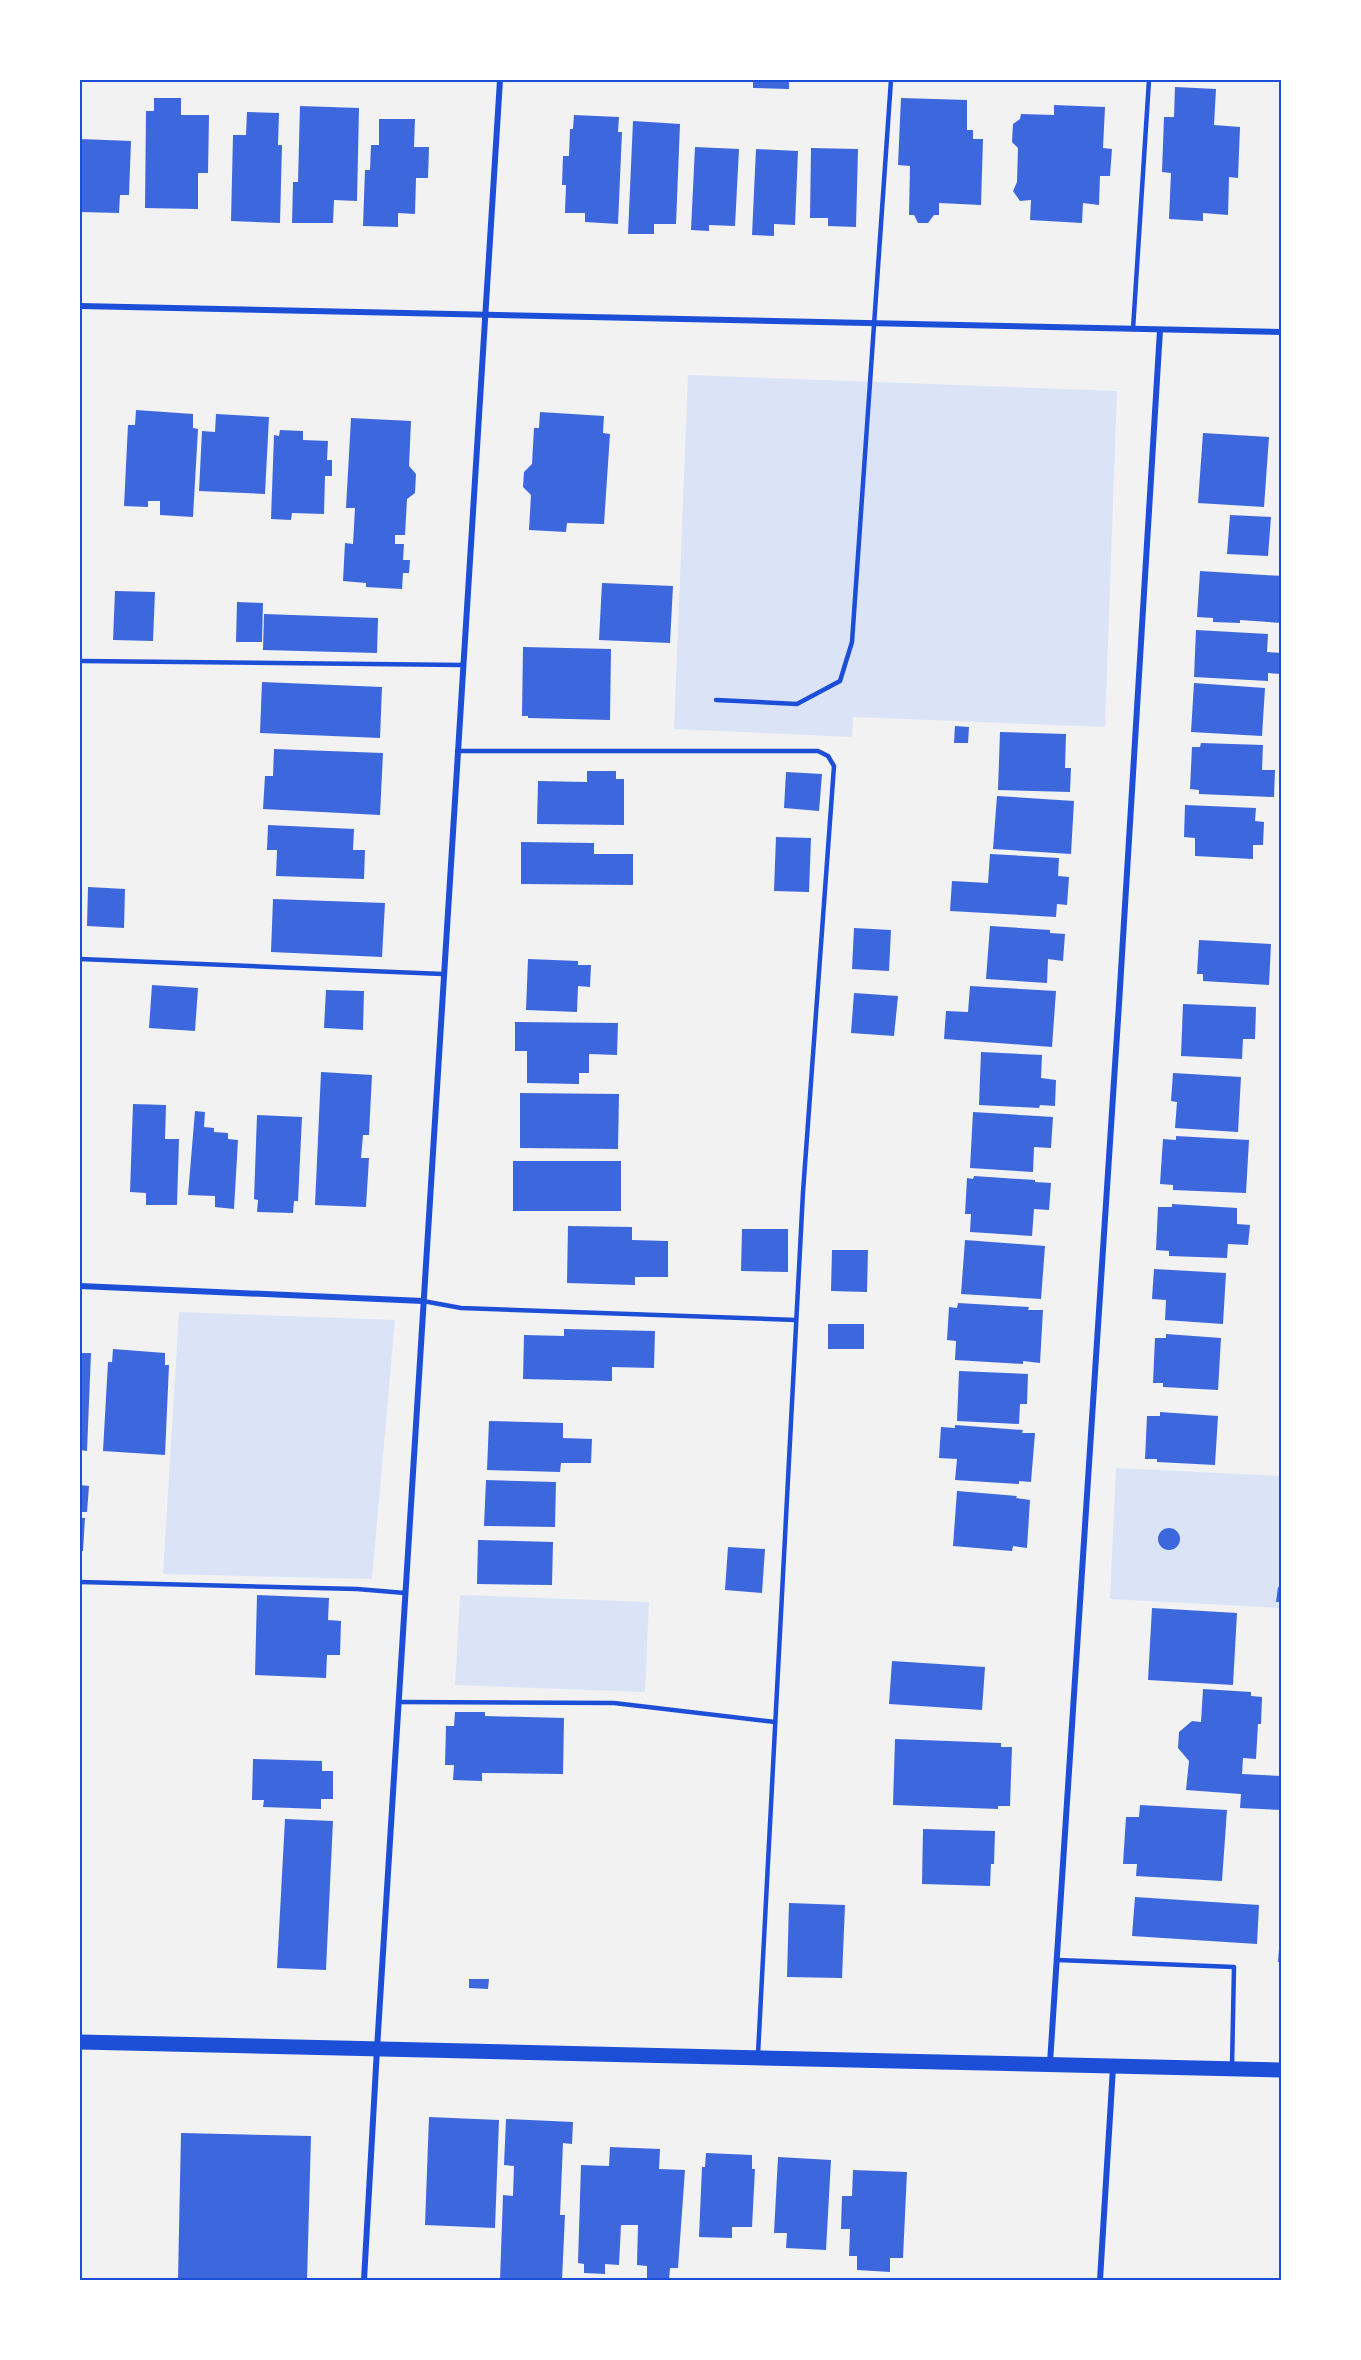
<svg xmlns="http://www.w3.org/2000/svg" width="1361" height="2360" viewBox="0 0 1361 2360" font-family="Commissioner,sans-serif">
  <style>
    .green { fill: #dbe4f7 }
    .building { fill: #3d67dc }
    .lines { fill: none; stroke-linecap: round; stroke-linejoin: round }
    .service { stroke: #1d4ed8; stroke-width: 4.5 }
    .minor { stroke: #1d4ed8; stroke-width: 6 }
    .primary { stroke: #1d4ed8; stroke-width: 15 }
    .neatline { fill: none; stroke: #1d4ed8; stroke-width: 2 }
  </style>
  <rect width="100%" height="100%" fill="#f2f2f2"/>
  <g class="green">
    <polygon points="688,375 1117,391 1105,727 853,717 852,737 674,729"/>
    <polygon points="179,1312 395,1320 372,1579 163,1574"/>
    <polygon points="1116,1468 1281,1476 1281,1608 1110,1599"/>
    <polygon points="460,1595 649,1602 645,1692 455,1685"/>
  </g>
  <g class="building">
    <polygon points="753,80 789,80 789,89 753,88"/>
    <polygon points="1175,87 1216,89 1214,125 1240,127 1238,178 1229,177 1228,215 1203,213 1203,221 1169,219 1171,173 1162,172 1164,117 1174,117"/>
    <polygon points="154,98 181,98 181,115 209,115 208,173 198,173 198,209 145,208 146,111 154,111"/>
    <polygon points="901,98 967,100 967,130 973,130 973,139 983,139 981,205 939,203 939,215 934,215 928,223 918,223 914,215 909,215 910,166 898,165"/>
    <polygon points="1054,105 1105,107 1103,148 1112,149 1110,176 1100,176 1099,205 1083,203 1082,223 1030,220 1031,200 1020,201 1013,191 1017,182 1018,148 1012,142 1013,124 1020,119 1021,114 1054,115"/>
    <polygon points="300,106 359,108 357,201 334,200 333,223 292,223 293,182 298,182"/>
    <polygon points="247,112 279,113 278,145 282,145 280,223 231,221 233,135 246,135"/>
    <polygon points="574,115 619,117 618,132 622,132 618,224 585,222 585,213 565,213 566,185 562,185 563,156 569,156 570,129 573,129"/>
    <polygon points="379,119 415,119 414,147 429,147 428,178 416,178 415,214 398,213 398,227 363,226 365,170 370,170 371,145 379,145"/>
    <polygon points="633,121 680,124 676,224 654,224 654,234 628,234"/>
    <polygon points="80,139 131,141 129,195 120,195 119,213 80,212"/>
    <polygon points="695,147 739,149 735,226 709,225 709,231 691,230"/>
    <polygon points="811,148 858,149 856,227 828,226 828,218 810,218"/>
    <polygon points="756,149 798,151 795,225 774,224 774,236 752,235"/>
    <polygon points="136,410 193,414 193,428 198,429 193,517 160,515 160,501 148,501 148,507 124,506 128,425 135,425"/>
    <polygon points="540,412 604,416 603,433 610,434 604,524 567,523 566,532 529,530 531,495 523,487 524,472 532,464 534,428 539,428"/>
    <polygon points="216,414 269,417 265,494 199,491 202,431 215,432"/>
    <polygon points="351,418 411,421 409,466 416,474 415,493 407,499 405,535 395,535 395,544 404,544 403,560 410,560 409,573 403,573 402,589 366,587 366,583 343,581 345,543 353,544 355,508 346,508"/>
    <polygon points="280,430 303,431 303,440 328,441 327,460 332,460 332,476 325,476 324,514 292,513 291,520 271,519 274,435 279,436"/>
    <polygon points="1203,433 1269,437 1264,507 1198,503"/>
    <polygon points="1230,515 1271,517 1268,556 1227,554"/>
    <polygon points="1200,571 1282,576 1282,623 1240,620 1240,623 1213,622 1213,618 1197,617"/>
    <polygon points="602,583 673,586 670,643 599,640"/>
    <polygon points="115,591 155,592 153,641 113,640"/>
    <polygon points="237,602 263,603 262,642 236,642"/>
    <polygon points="264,614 378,618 377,653 263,650"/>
    <polygon points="1196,630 1268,634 1267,652 1282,653 1281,674 1268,673 1268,681 1194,677"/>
    <polygon points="523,647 611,649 610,720 528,718 528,716 522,716"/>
    <polygon points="262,682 382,687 380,738 260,733"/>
    <polygon points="1194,683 1265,688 1262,736 1191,732"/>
    <polygon points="955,726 969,727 968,743 954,743"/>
    <polygon points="1000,732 1066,734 1065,768 1071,768 1070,792 998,790"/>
    <polygon points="1201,743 1263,745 1262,770 1275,770 1274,797 1199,794 1199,790 1190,789 1192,747 1200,747"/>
    <polygon points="274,749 383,753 380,815 263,809 265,776 273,776"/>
    <polygon points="587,771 616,771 616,779 624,779 624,825 537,824 538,781 587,782"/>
    <polygon points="786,772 822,774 819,811 784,808"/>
    <polygon points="997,796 1074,801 1071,854 993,849"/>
    <polygon points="1185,805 1256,808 1255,821 1264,822 1263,845 1253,845 1253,859 1195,856 1195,838 1184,837"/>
    <polygon points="268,825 354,829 353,850 365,850 364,879 276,876 277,850 267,850"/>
    <polygon points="776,837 811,838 809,892 774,891"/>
    <polygon points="521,842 594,843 594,854 633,854 633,885 521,884"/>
    <polygon points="990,854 1059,858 1058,876 1069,877 1067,905 1057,904 1056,917 950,911 952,881 988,883"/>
    <polygon points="88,887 125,889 124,928 87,926"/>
    <polygon points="273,899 385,903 382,957 271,952"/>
    <polygon points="990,926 1050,930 1050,933 1065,934 1063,961 1048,959 1047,983 986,979"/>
    <polygon points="854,928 891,930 889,971 852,969"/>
    <polygon points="1199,940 1271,944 1269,985 1203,981 1203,974 1197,974"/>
    <polygon points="528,959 578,961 578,965 591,965 590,987 578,986 577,1012 526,1010"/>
    <polygon points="152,985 198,988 195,1031 149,1028"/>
    <polygon points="970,986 1056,991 1052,1047 944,1039 946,1011 968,1012"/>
    <polygon points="326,990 364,991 363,1030 324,1028"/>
    <polygon points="854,993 898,996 894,1036 851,1033"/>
    <polygon points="1183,1004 1256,1007 1255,1039 1243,1039 1242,1059 1181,1056"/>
    <polygon points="515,1022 618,1023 617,1055 589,1054 589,1073 579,1073 579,1084 527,1083 527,1051 515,1051"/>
    <polygon points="981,1052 1042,1055 1041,1078 1056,1080 1055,1106 1040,1105 1039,1108 979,1105"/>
    <polygon points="321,1072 372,1075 369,1135 363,1135 361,1158 369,1158 366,1207 315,1205"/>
    <polygon points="1173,1073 1241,1077 1238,1132 1175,1128 1177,1102 1171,1101"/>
    <polygon points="520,1093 619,1094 618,1149 520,1148"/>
    <polygon points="133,1104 166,1105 165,1139 179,1139 177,1205 146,1205 146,1193 130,1192"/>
    <polygon points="195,1111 205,1112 204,1127 214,1128 214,1132 228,1133 228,1139 238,1140 234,1209 215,1207 215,1196 188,1195"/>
    <polygon points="973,1112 1053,1117 1051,1148 1034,1147 1033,1172 970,1168"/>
    <polygon points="257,1115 302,1117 298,1201 294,1201 293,1213 257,1212 258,1200 254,1199"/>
    <polygon points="1176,1136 1249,1140 1246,1193 1173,1190 1173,1185 1160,1184 1163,1139 1176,1140"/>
    <rect x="513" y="1161" width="108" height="50"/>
    <polygon points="974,1176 1035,1180 1035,1182 1051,1183 1049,1210 1034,1209 1032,1236 970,1232 971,1214 965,1214 967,1178 973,1179"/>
    <polygon points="1172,1204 1237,1208 1237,1224 1250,1225 1248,1245 1228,1244 1227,1258 1169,1256 1169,1251 1156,1250 1158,1207 1172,1207"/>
    <polygon points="568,1226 632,1227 632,1240 668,1241 668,1277 635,1277 635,1285 567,1283"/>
    <polygon points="742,1229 788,1229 788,1272 741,1271"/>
    <polygon points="965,1240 1045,1246 1041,1299 961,1294"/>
    <polygon points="832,1250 868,1250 867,1292 831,1291"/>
    <polygon points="1154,1269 1226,1273 1223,1324 1165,1320 1166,1300 1152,1299"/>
    <polygon points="958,1303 1029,1307 1028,1310 1043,1310 1040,1363 1023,1361 1023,1364 955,1360 956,1341 947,1340 949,1307 957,1308"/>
    <rect x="828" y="1324" width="36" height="25"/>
    <polygon points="564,1329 655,1331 654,1368 612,1367 612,1381 523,1379 524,1335 564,1336"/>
    <polygon points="1166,1334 1221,1338 1218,1390 1163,1387 1163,1383 1153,1383 1155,1338 1166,1338"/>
    <polygon points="113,1349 165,1353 165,1365 169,1365 165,1455 103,1451 108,1362 112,1362"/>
    <polygon points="80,1353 91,1353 87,1451 80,1450"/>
    <polygon points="959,1371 1028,1374 1027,1404 1020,1404 1019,1424 957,1421"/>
    <polygon points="1160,1412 1218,1416 1215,1465 1157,1462 1157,1459 1145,1459 1147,1416 1160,1416"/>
    <polygon points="489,1421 563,1423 563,1438 592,1439 591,1463 561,1463 560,1472 487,1470"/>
    <polygon points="955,1425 1023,1430 1022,1433 1035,1433 1031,1482 1019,1481 1019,1484 955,1480 957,1459 939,1458 941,1427 955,1428"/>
    <polygon points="486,1480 556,1482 555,1527 484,1526"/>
    <polygon points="80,1485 89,1486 87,1512 80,1512"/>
    <polygon points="957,1491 1017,1496 1016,1498 1030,1500 1027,1548 1013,1546 1012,1551 953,1546"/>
    <polygon points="80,1518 85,1518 83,1551 80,1551"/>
    <circle cx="1169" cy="1539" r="11"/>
    <polygon points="478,1540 553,1542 552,1585 477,1584"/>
    <polygon points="728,1547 765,1549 762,1593 725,1590"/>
    <polygon points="1278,1587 1282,1587 1282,1602 1276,1602"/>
    <polygon points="257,1595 329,1598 328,1620 341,1621 340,1655 327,1655 326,1678 255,1675"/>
    <polygon points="1152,1608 1237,1613 1233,1685 1148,1680"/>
    <polygon points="892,1661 985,1667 982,1710 889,1704"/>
    <polygon points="1203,1689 1251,1692 1251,1696 1262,1697 1261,1724 1258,1724 1256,1759 1243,1758 1242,1774 1282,1776 1282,1810 1240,1808 1241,1794 1186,1790 1189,1761 1178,1748 1179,1732 1192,1721 1201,1722"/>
    <polygon points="455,1712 485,1712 485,1716 564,1718 563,1774 482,1773 482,1781 453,1780 454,1765 445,1765 446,1726 454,1726"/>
    <polygon points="895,1739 1001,1743 1001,1747 1012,1747 1010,1806 998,1806 998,1809 893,1805"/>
    <polygon points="253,1759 322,1761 322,1771 333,1771 333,1799 321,1799 321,1809 263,1807 264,1800 252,1800"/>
    <polygon points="1140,1805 1227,1810 1222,1881 1136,1876 1137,1864 1123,1864 1126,1817 1139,1817"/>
    <polygon points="285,1819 333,1821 326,1970 277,1968"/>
    <polygon points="923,1829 995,1831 994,1864 991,1864 990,1886 922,1884"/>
    <polygon points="1135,1897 1259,1905 1257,1944 1132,1936"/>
    <polygon points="789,1903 845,1905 842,1978 787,1977"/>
    <polygon points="1280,1935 1282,1935 1282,1962 1278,1962"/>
    <polygon points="469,1979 489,1979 488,1989 469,1988"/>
    <polygon points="429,2117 499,2120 495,2228 425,2225"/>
    <polygon points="506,2119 573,2122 572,2144 563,2143 560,2215 565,2215 562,2280 500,2280 503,2195 513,2196 514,2166 504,2165"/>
    <polygon points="181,2133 311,2136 307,2280 178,2280"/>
    <polygon points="610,2147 660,2149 659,2169 685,2170 678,2268 670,2268 669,2280 647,2280 647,2266 637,2265 638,2225 621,2225 619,2265 605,2264 605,2274 584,2273 584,2264 578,2263 581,2165 609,2166"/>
    <polygon points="706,2153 752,2155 752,2169 755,2169 752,2227 732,2227 732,2238 699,2237 702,2167 705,2167"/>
    <polygon points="778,2157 831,2160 826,2250 786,2248 787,2233 774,2233"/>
    <polygon points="853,2170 907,2172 903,2258 890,2258 890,2272 857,2270 857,2256 849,2256 850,2229 841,2229 842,2196 852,2196"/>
  </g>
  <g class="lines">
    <g class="service">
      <polyline points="1133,329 1149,80"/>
      <polyline points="80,661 462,665"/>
      <polyline points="716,700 797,704 840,681 852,642 891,80"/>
      <polyline points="457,751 818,751 828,756 834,766 803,1192 758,2054"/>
      <polyline points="80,959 443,974"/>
      <polyline points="423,1301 461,1308 796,1320"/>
      <polyline points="80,1582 357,1589 405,1593"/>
      <polyline points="399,1702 614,1703 775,1722"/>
      <polyline points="1058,1960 1234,1967 1232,2067"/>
    </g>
    <g class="minor">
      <polyline points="80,306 1282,332"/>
      <polyline points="80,1286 423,1301"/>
      <polyline points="1050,2063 1119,1004 1160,330"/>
      <polyline points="364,2280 377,2049 500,80"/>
      <polyline points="1100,2280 1113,2067"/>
    </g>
    <polyline class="primary" points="80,2042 1282,2070"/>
  </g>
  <rect width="1361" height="2360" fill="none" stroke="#ffffff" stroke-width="162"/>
  <rect x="81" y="81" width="1199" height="2198" class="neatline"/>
</svg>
